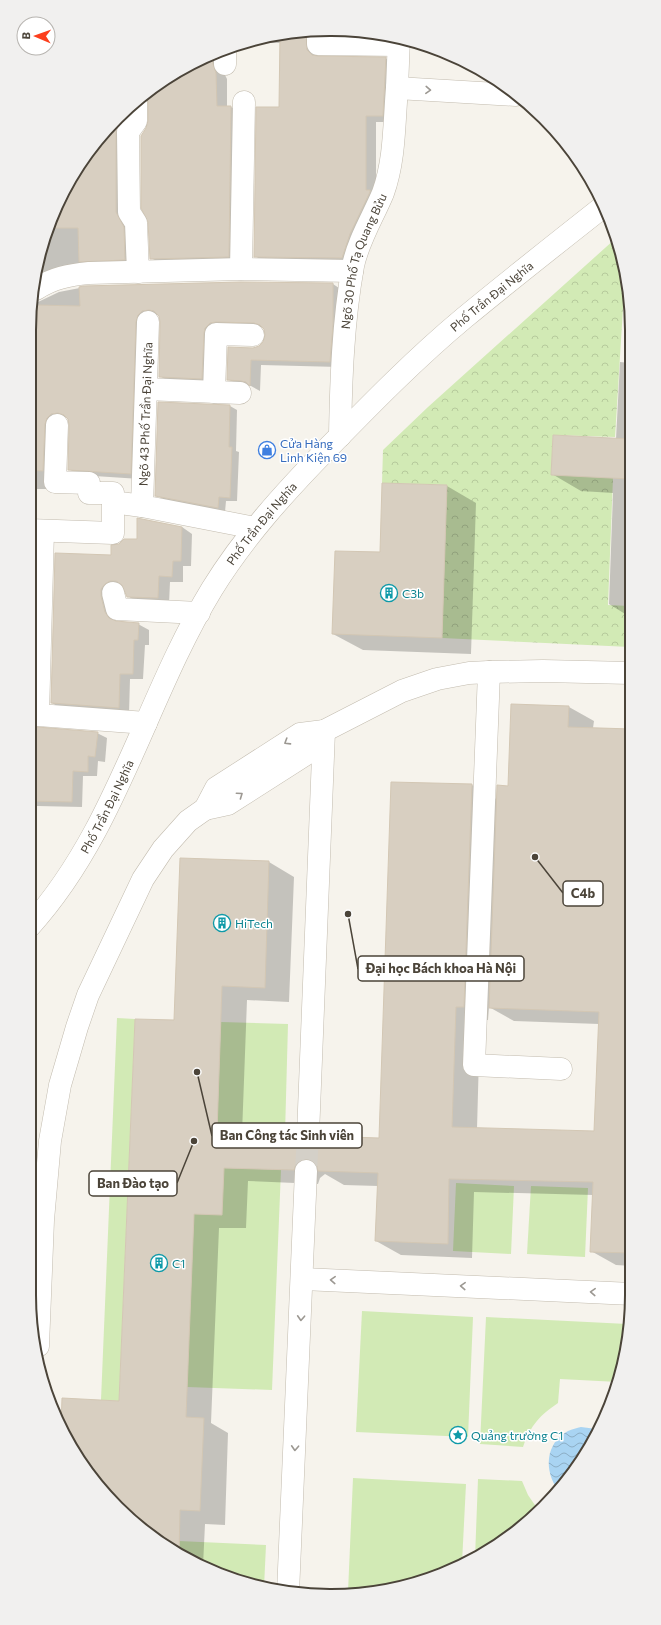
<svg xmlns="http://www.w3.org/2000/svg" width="661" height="1625" viewBox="0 0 661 1625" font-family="Commissioner,sans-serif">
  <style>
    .grass { fill: #d2eab5 }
    .forest { fill: url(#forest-crowns) }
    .water { fill: url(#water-waves) }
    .shadow { fill: #0003; fill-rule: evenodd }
    .building { fill: #d8cfc1; stroke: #d3c7b4 }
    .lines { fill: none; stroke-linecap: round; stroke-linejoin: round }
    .minor-tunnel { stroke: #d4d0c8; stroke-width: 22; stroke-dasharray: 22 11; stroke-linecap: butt }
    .minor-casing { stroke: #c2bbae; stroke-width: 23 }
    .minor { stroke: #fff; stroke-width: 22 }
    .oneway { stroke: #9c9892 }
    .labels { text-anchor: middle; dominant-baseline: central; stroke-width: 3; stroke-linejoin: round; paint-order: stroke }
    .street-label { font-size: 12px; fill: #4b4439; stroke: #fff }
    .shop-label { font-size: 12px; fill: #366cbe; stroke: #fff; text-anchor: start }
    .culture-label { font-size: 12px; fill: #0d838f; stroke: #fff; text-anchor: start }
    .rim { fill: none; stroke: #4b4439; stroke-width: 2 }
    .leader { fill: none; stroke: #4b4439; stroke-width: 1.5 }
    .callout-dot { fill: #4b4439; stroke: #fff; stroke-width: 1.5 }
    .callout { fill: #fff; stroke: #4b4439; stroke-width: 1.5 }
    .callout-label { font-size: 13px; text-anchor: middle; font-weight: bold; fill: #4b4439 }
  </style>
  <defs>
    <pattern id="forest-crowns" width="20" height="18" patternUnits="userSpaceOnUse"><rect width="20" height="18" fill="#d2eab5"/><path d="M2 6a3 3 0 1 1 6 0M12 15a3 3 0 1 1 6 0" fill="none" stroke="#b6ca9c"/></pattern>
    <pattern id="water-waves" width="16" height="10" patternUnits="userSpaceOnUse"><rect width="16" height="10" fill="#a9d4f2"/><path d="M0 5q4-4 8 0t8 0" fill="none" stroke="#8caec5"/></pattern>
  </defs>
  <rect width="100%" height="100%" fill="#f6f3ec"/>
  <g class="grass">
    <polygon points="117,1018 135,1019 119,1401 101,1400"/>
    <polygon points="221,1022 288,1024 285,1134 217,1132"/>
    <polygon points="224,1168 281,1170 272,1390 187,1387 194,1214"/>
    <polygon points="456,1183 514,1186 511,1254 453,1251"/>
    <polygon points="531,1186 588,1188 585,1257 527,1254"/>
    <polygon points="362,1311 473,1317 468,1437 356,1432"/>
    <path d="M486 1317 627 1324 618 1382 560 1379 558 1403C539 1416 531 1425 523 1447L480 1444Z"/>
    <polygon points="353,1478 466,1484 462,1563 390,1590 348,1592"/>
    <polygon points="478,1479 522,1481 528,1495 539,1511 529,1521 481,1555 475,1558"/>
    <polygon points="179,1541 266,1545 264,1587 234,1580 180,1556 179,1555"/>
  </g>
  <polygon class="forest" points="615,239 625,276 615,437 553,435 551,474 613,478 608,605 630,606 630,647 442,638 447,485 382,483 383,450 428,407"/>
  <path class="water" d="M581 1427 596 1429 570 1478 558 1490C544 1471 545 1443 568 1431 572 1429 577 1428 581 1427Z"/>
  <g class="shadow">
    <polygon points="311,30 318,58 385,58 396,64 393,122 376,122 376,194 353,264 265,262 255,256 280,108 281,43 243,43 252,39"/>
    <polygon points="331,30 370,32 397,38 342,37"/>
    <polygon points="225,50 223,71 227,79 227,107 231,107 242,113 239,262 162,264 151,258 150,102 147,95 141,97 147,91 197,60"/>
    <polygon points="136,101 135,265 36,288 45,234 69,180 104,132"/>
    <polygon points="333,284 342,290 339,367 261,365 260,391 251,386 238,385 228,379 253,348 260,347 264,342 266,336 264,327 227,326 211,384 169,382 160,376 161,322 159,315 152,316 140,479 79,475 69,469 70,425 67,417 61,419 52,489 29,489 29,397 36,398 38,305 33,305 34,298 38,305 38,302 59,292 90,286"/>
    <polygon points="620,362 630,363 630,617 609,604 613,493 581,491 552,474 616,439"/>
    <polygon points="159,403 230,406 237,410 236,451 239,452 237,501 226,501 225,512 163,499 156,495"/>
    <polygon points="447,486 476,503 471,654 363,650 333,634 381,553"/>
    <polygon points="182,527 192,534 191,566 183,566 183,582 170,582 169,604 138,603 128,596 124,586 121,587 115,619 117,623 138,624 149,630 149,645 145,645 143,679 130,679 129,714 62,709 52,703 112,556 138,540"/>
    <polygon points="29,544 38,549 35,721 36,727 38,729 97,733 107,738 105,762 98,761 97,776 83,776 82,807 37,806 36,847 29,847"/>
    <path d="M569 707 594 721 593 728 631 730 632 1266 616 1265 591 1251 593 1195 474 1192 472 1258 401 1255 376 1241 378 1186 344 1185 325 1174 320 1178 318 1184 248 1181 246 1228H219L211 1423 228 1433 225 1525 205 1524 203 1566 180 1556 104 1493 69 1445 62 1428 63 1399 120 1402 175 1021 269 862 294 877 289 1002 247 1000 242 1134 295 1136 314 1147 380 1139 472 785 498 800ZM489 1007 514 1021 599 1024 595 1132 477 1129 480 1020H488Z"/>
  </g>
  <g class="building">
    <polygon points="306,30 307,50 312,55 318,56 386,57 383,116 366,116 366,190 370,190 370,192 350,234 342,258 254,257 256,107 279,107 280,35"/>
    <polygon points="212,54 213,64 216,73 217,106 231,106 229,257 150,259 148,222 141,208 141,136 146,128 148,121 148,102 145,93 197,60"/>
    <polygon points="124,113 124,117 118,125 116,132 116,212 124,227 125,260 79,262 78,228 47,228 69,180 104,132"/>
    <polygon points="241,282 333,283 333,325 330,362 251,360 250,386 246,382 241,381 227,380 228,347 253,348 259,346 263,342 265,335 264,329 260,325 254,323 216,322 210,323 205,328 204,333 202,379 159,377 160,322 159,316 154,311 149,310 142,311 138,315 136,322 131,474 68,470 69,425 68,419 64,415 58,413 51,414 47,418 45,424 43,471 29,470 29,396 35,396 37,305 80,306 79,287 83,286"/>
    <polygon points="158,402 230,405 229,447 232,447 230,498 219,497 218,508 155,496"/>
    <polygon points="553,435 630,439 630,479 551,475"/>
    <polygon points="382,483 447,485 442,638 332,634 335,551 380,552"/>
    <polygon points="137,518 182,527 181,561 173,561 172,577 159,576 158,598 127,597 122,585 116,581 110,581 105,584 101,589 101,596 105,612 109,618 116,621 139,623 138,640 134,640 133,674 120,674 119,708 51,703 55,553 111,555 111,545 119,544 124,539 137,539"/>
    <polygon points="511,704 569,706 568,727 631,729 632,1253 590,1252 593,1182 449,1179 448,1244 375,1241 378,1173 318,1171 317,1166 313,1161 306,1159 301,1160 296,1164 294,1170 224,1168 222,1215 194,1214 186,1417 204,1418 200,1511 180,1510 179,1555 104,1493 69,1445 61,1426 62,1398 119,1401 135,1019 174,1020 180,858 269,861 265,988 222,986 217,1132 296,1135 297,1141 301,1145 308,1147 314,1146 318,1142 320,1136 379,1138 391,782 472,784 464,1007 456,1007 452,1127 594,1131 599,1012 489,1008 497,785 508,786"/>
    <polygon points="29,723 37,727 98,732 95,757 88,756 88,772 73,771 72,802 29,801"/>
  </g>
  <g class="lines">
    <polyline class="minor-tunnel" points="306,1171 308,1135"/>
    <g class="minor-casing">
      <g id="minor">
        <polyline points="318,30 318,44 398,45"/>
        <polyline points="399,38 397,88 516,95"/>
        <polyline points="225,64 225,50"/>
        <polyline points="136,102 136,121 128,132 129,212 136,223 138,272"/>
        <polyline points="241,269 244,102"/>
        <path d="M36 289C53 278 69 275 89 273L241 269 352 271"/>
        <polyline points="148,322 142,506 255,528"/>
        <polyline points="146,389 240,393"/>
        <polyline points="214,392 216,334 253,335"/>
        <polyline points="57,425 55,482 89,483 89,493 113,493 113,502 142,506"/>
        <path id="s1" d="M340 436C341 379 343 322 353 266 358 241 373 217 383 193 395 160 394 123 397 88"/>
        <polyline points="29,530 113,533 113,502"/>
        <polyline points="43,531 38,715 146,723"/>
        <polyline points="113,593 117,609 199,613"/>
        <polyline points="489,672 474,1065 561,1069"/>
        <polyline points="205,809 228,804 311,751 324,731"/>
        <path id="s2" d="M29 927C117 830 145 699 212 589 244 537 285 492 328 448 372 403 416 358 464 318 510 280 557 243 604 206"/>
        <polyline points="308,1135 324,731"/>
        <polyline points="303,1279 632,1294"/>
        <polyline points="38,1346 43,1220 50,1141 60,1085 77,1027 88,995 143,879 163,849 188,821 205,809 216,788 300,734 324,731 402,691 437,679 469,673 489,672 543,671 630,673"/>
        <polyline points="288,1593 306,1171"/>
      </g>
    </g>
    <use href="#minor" class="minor"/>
  </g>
  <defs><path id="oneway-chevron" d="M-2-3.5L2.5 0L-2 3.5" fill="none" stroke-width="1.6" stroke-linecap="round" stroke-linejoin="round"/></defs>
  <g class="oneway">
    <use href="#oneway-chevron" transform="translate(428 90) rotate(3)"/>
    <use href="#oneway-chevron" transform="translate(287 742) rotate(148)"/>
    <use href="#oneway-chevron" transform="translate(240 795) rotate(-35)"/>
    <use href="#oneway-chevron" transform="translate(333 1280) rotate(-177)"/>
    <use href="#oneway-chevron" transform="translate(463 1286) rotate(-177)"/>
    <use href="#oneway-chevron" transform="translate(593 1292) rotate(-177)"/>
    <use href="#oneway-chevron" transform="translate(301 1318) rotate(93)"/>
    <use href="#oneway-chevron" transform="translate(295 1448) rotate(93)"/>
  </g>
  <defs>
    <g id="shop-ring" transform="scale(0.9)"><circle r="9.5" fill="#fff" stroke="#3f7fe0" stroke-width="1.5"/><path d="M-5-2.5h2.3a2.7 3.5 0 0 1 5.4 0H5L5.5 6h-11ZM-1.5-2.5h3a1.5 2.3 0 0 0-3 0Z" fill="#3f7fe0"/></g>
    <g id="building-ring" transform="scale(0.9)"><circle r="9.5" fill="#fff" stroke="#0f9aa8" stroke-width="1.5"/><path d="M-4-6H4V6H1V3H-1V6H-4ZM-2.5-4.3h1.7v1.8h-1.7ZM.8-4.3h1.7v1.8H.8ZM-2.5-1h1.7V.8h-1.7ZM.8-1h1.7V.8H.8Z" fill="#0f9aa8"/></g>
    <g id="sight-ring" transform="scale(0.9)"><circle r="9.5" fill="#fff" stroke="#0f9aa8" stroke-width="1.5"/><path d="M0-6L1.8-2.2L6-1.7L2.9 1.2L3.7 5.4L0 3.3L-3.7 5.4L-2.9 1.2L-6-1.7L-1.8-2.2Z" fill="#0f9aa8"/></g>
  </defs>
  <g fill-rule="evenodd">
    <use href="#shop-ring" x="267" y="450"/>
    <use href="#building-ring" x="389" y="593"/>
    <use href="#building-ring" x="222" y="923"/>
    <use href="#building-ring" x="159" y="1263"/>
    <use href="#sight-ring" x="458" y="1435"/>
  </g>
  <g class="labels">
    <g class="street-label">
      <text stroke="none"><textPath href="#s1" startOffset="178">Ngõ 30 Phố Tạ Quang Bửu</textPath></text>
      <text stroke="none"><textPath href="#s2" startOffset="792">Phố Trần Đại Nghĩa</textPath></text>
      <text transform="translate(145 414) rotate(-88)">Ngõ 43 Phố Trần Đại Nghĩa</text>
      <text stroke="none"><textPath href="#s2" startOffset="468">Phố Trần Đại Nghĩa</textPath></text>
      <text stroke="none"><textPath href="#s2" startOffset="144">Phố Trần Đại Nghĩa</textPath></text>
    </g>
    <g class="shop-label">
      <text x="280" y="443">Cửa Hàng<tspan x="280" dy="14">Linh Kiện 69</tspan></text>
    </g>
    <g class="culture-label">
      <text x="402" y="593">C3b</text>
      <text x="235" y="923">HiTech</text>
      <text x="172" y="1263">C1</text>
      <text x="471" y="1435">Quảng trường C1</text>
    </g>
  </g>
  <path d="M0 0H661V1625H0ZM330 36H331A294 294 0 0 1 625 330V1295A294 294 0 0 1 331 1589H330A294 294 0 0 1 36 1295V330A294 294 0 0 1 330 36Z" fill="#f1f0ef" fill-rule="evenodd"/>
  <path class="rim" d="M330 36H331A294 294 0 0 1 625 330V1295A294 294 0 0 1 331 1589H330A294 294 0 0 1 36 1295V330A294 294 0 0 1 330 36Z"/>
  <path class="leader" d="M535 857L563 893M348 914L358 969M197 1072L212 1136M194 1141L177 1183"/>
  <g class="callout-dot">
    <circle cx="535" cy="857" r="4"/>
    <circle cx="348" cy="914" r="4"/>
    <circle cx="197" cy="1072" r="4"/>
    <circle cx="194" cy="1141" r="4"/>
  </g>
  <g class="callout">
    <rect x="563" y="881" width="40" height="25" rx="4"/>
    <rect x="358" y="956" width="166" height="25" rx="4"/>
    <rect x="212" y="1123" width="150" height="25" rx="4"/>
    <rect x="89" y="1171" width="88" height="25" rx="4"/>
  </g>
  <g class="callout-label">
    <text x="583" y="898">C4b</text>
    <text x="441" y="973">Đại học Bách khoa Hà Nội</text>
    <text x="287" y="1140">Ban Công tác Sinh viên</text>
    <text x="133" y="1188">Ban Đào tạo</text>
  </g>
  <g transform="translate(36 36) rotate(272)"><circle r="19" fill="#ffffff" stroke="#b7b4b0"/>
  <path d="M0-3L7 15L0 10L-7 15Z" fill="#fc3f1d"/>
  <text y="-6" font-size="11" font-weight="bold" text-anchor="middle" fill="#4b4439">B</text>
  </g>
</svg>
